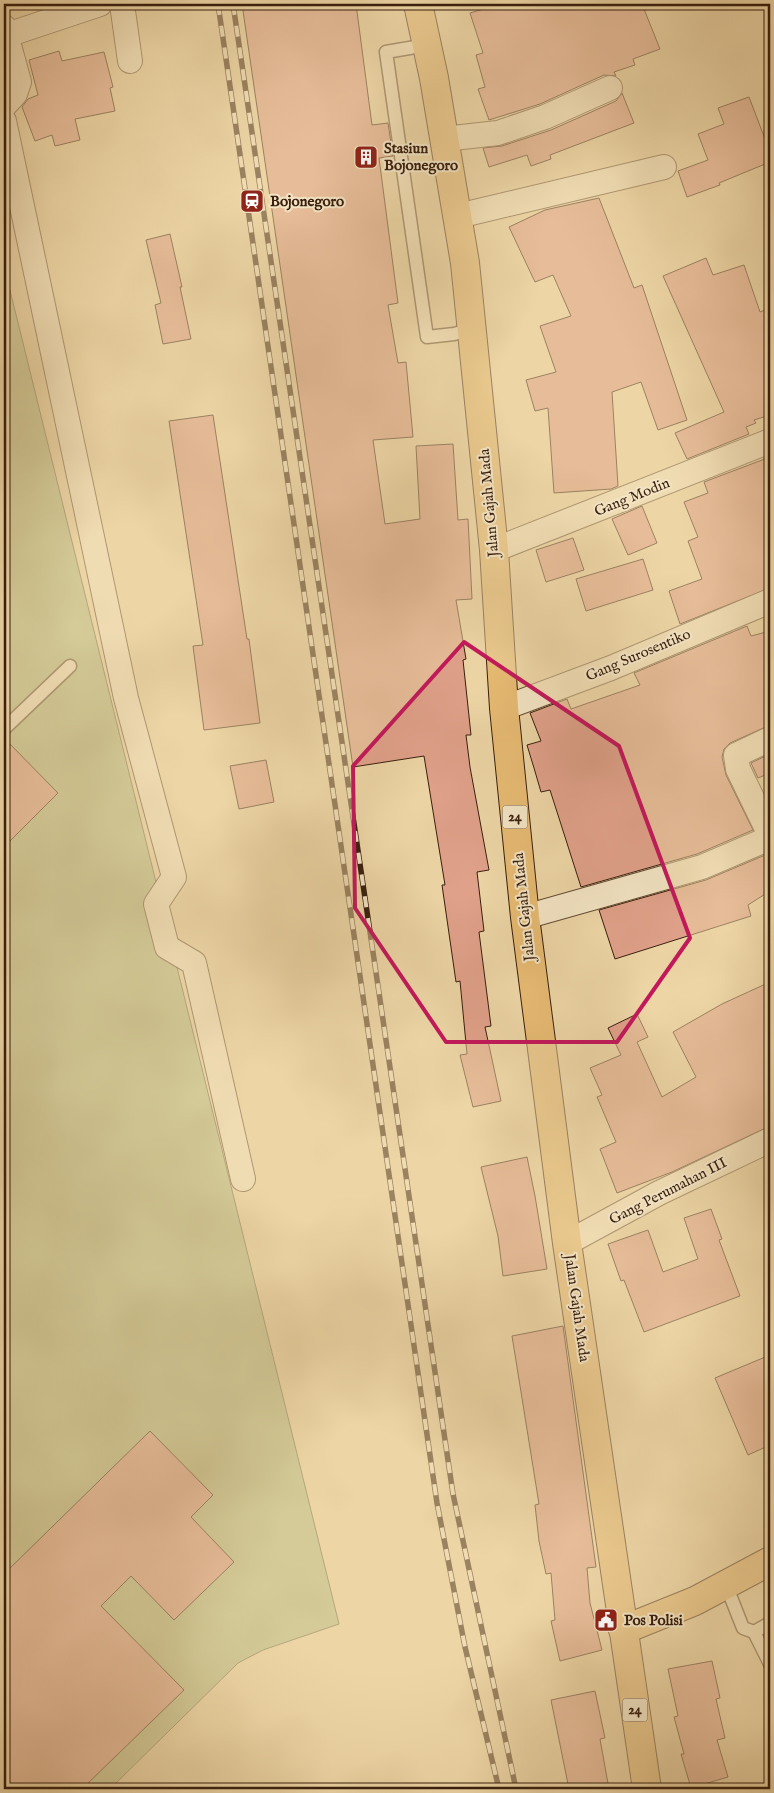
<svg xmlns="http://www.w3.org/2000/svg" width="774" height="1793" viewBox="0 0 774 1793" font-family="'IM FELL English',serif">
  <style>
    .green { fill: #b5be88; stroke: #766e4a }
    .building { fill: #e0a18a; stroke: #381e0d }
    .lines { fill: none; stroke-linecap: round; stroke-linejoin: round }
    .service-casing { stroke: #654c33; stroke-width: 15 }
    .minor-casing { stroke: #654c33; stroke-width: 26 }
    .primary-casing { stroke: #381e0d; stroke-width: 30 }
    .trunk-casing { stroke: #381e0d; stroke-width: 30 }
    .service { stroke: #f3e4c4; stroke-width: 12 }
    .minor { stroke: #f3e4c4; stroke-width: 24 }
    .primary { stroke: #e6ba72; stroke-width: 28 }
    .trunk { stroke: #e6ba72; stroke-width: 28 }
    .rail-casing { stroke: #381e0d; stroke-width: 5.5 }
    .rail { stroke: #f3e4c4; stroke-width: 4; stroke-dasharray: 11; stroke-linecap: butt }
    .marked { fill: none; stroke: #c2185b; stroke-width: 4; stroke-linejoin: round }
    .labels { text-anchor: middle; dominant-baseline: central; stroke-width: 4; stroke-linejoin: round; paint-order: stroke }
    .shield { fill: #f3e4c4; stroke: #705944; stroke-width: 1 }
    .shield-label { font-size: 14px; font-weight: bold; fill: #381e0d }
    .poi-label { font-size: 15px; font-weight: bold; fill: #381e0d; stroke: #f3e4c4; text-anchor: start }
    .street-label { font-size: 15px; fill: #381e0d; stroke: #f3e4c4 }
  </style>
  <rect width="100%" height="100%" fill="#edd5a5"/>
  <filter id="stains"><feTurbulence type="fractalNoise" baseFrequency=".004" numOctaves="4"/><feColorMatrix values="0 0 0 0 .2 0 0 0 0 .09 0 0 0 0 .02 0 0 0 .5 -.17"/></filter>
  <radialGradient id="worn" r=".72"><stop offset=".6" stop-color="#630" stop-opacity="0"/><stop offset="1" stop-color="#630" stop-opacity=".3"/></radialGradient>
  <polygon class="green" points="4,266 339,1624 263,1650 238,1663 110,1789 4,1789"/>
  <g class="building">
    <polygon points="242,4 356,4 372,125 388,123 393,156 379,158 398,303 388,305 398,363 406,362 413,437 373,440 385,524 420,519 416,446 453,444 458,520 468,519 472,599 456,600 466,659 463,660 471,735 466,735 470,767 489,870 477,872 484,931 479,932 491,1026 485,1027 501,1101 473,1107 460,1055 467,1054 460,981 456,982 442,885 445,885 424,756 353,767"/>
    <polygon points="500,4 642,4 660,49 633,59 635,65 614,72 616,76 604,75 540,104 489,120 478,89 485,87 476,55 483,53 470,13"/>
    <polygon points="59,51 62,61 104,52 113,87 110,88 115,111 75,119 80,140 55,146 52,135 35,141 22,107 28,99 38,95 29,60"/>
    <polygon points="622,93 634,123 550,155 551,159 531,166 527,155 489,167 483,148 502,146 551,130 616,101"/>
    <polygon points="749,97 765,139 770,136 770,162 719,183 720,185 687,197 678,171 708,160 698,134 724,124 718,108"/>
    <polygon points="599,198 634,288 642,285 687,420 658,430 641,382 612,392 618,486 611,489 554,493 548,408 535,411 526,380 556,372 540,326 571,316 553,275 535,282 509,227 545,210"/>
    <polygon points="170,234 182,287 180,287 191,339 163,344 155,305 161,303 146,240"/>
    <polygon points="706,258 713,275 744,265 760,312 770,308 770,368 765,370 770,386 770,415 754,420 756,423 746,427 749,434 687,459 675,433 724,412 663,276"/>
    <polygon points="213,415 247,639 249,639 260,723 204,730 193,646 203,645 169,421"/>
    <polygon points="770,457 770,588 680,624 669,591 702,579 688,541 698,537 684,502 708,493 704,482"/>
    <polygon points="642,506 657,543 628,555 612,519"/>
    <polygon points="573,538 584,570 546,582 536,550"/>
    <polygon points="643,559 653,590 586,611 576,579"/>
    <polygon points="747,626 751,636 770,631 770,725 730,743 724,749 722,757 726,775 753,830 697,854 581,887 550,790 541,792 534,768 527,745 541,741 530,713 567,699 571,709 640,685 634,673"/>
    <polygon points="4,738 58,793 4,847"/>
    <polygon points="770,754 770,773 758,778 751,763"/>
    <polygon points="266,760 274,802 239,809 230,766"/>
    <polygon points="770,853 770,891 748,905 751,916 615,959 599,910 706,880"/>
    <polygon points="770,982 770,1126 672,1172 617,1193 600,1149 616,1142 597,1097 602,1095 590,1068 621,1055 608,1028 637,1014 648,1037 637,1042 662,1097 696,1077 673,1032 722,1004"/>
    <polygon points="527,1157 535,1196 547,1269 503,1276 498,1236 481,1167"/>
    <polygon points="711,1209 722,1239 719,1240 740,1296 644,1332 624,1280 621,1281 608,1244 648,1230 663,1272 698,1259 684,1218"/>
    <polygon points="563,1326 596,1567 587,1568 590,1603 602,1650 560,1661 551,1621 555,1620 551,1573 546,1574 539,1541 535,1505 539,1504 512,1336"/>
    <polygon points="770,1355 770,1445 748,1455 715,1378"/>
    <polygon points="150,1431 213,1495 191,1517 234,1562 174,1620 131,1576 101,1606 184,1690 82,1789 14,1789 4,1779 4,1574"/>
    <polygon points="712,1661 720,1698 716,1699 725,1738 717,1740 728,1777 691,1788 681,1754 684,1754 674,1717 678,1716 668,1669"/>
    <polygon points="595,1691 605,1738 600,1739 609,1789 569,1789 551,1700"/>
  </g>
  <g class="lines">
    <g class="service-casing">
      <g id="service">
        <polyline points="427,45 386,52 427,337 454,334 472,329"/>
        <polyline points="4,729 70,666"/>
        <polyline points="726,1585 743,1628 754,1632 770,1623"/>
        <polyline points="754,1632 770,1664"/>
      </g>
    </g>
    <g class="minor-casing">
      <g id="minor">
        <polyline points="122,4 130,61"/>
        <polyline points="4,27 19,82 15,94 4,106"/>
        <polyline points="7,35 100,4"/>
        <polyline points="4,121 126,698 174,877 156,904 167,947 194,963 243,1179"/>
        <polyline points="444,139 498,133 545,117 610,88"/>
        <polyline points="458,216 664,167"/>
        <polyline points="494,550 770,441"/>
        <polyline points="504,708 611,668 770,601"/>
        <polyline points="770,739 736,755 738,769 770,835"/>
        <polyline points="525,917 702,867 770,838"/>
        <polyline points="567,1243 659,1193 770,1140"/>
      </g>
    </g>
    <g class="primary-casing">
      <polyline id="primary" points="623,1630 695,1601 770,1561"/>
    </g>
    <g class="trunk-casing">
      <polyline id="trunk" points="418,4 434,78 465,263 494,550 504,708 525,917 567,1243 647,1789"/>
    </g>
    <use href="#service" class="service"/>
    <use href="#minor" class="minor"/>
    <use href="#primary" class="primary"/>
    <use href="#trunk" class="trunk"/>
    <g class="rail-casing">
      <g id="rail">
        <polyline points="218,4 437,1503 465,1647 499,1789"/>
        <polyline points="233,4 453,1494 516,1789"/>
      </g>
    </g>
    <use href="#rail" class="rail"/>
  </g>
  <path d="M0 0H774V1793H0ZM464 642 619 746 690 938 617 1042H446L355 908 353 766Z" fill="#edd5a5" fill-opacity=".55" fill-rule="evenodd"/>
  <path class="marked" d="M464 642 619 746 690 938 617 1042H446L355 908 353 766Z"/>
  <defs>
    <g id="building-square" transform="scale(1.25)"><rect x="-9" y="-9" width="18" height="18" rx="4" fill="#8f2418" stroke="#f3e4c4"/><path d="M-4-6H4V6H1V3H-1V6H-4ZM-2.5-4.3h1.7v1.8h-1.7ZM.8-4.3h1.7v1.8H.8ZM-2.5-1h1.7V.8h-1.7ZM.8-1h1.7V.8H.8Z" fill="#fff"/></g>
    <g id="station-square" transform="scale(1.25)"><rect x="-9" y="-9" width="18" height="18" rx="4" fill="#8f2418" stroke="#f3e4c4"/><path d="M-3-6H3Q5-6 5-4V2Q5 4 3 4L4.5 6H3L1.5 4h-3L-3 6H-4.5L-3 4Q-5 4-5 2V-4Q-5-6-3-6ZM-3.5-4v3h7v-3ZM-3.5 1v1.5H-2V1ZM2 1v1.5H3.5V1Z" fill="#fff"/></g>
    <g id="civic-square" transform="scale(1.25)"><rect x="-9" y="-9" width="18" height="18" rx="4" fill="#8f2418" stroke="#f3e4c4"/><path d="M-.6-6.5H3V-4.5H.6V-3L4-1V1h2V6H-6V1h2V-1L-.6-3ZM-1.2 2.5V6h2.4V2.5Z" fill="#fff"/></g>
  </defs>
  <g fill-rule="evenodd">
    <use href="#building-square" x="366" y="157"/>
    <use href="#station-square" x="252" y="201"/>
    <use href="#civic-square" x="606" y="1620"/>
  </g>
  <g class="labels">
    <g class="shield">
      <rect x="502.5" y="805.5" width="25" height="23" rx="4"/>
      <rect x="622.5" y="1698.5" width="25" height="23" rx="4"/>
    </g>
    <g class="shield-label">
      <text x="515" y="817">24</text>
      <text x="635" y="1710">24</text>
    </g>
    <g class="poi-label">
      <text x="384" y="148">Stasiun<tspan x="384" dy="17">Bojonegoro</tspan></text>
      <text x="270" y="201">Bojonegoro</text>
      <text x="624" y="1620">Pos Polisi</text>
    </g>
    <g class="street-label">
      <text transform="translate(632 497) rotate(-22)">Gang Modin</text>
      <text transform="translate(489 503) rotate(-95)">Jalan Gajah Mada</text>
      <text transform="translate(638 655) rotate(-23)">Gang Surosentiko</text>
      <text transform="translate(524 907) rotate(-96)">Jalan Gajah Mada</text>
      <text transform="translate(668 1191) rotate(-27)">Gang Perumahan III</text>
      <text transform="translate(577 1308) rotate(82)">Jalan Gajah Mada</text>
    </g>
  </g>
  <rect width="774" height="1793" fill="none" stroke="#edd5a5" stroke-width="20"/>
  <rect x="5" y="5" width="764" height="1783" fill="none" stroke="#381e0d" stroke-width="2.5"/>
  <rect x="10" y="10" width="754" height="1773" fill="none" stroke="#381e0d"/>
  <rect width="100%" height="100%" filter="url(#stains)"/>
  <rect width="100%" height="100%" fill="url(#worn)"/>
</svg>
